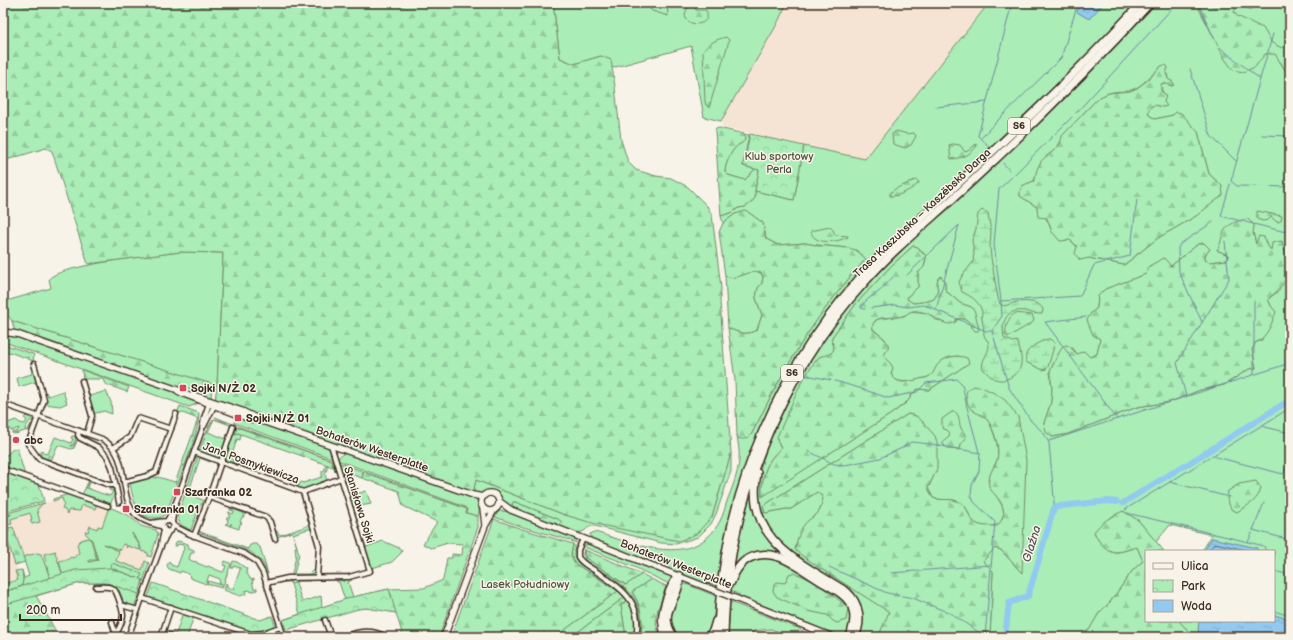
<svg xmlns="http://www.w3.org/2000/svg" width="1293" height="640" viewBox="0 0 1293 640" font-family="'Balsamiq Sans',sans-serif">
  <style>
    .built { fill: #f5e3d3 }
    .green { fill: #aaedb7; stroke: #728c6a; fill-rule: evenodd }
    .forest { fill: url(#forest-firs); stroke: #728c6a }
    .wetland { fill: url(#wetland-marsh); stroke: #728c6a }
    .park { fill: url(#park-crowns); stroke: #728c6a }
    .water { fill: url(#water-ripples); stroke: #6f899c }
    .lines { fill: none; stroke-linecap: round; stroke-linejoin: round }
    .shore { stroke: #5d6a72; stroke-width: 1 }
    .stream { stroke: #6f899c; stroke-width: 1 }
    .river { stroke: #91c9f0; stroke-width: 6 }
    .street-casing { stroke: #3b2a1e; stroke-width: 7 }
    .secondary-casing { stroke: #3b2a1e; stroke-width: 8 }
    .highway-casing { stroke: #3b2a1e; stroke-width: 10 }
    .street { stroke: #f7f3e8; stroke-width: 4 }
    .secondary { stroke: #f7f3e8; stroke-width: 5.5 }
    .highway { stroke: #f7f3e8; stroke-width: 7 }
    .secondary-bridge-casing { stroke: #3b2a1e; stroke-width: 8; stroke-linecap: butt }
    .secondary-bridge { stroke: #f7f3e8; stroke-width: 5.5 }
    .poi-dot { fill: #d1495b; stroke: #f7f3e8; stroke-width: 1.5 }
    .labels { text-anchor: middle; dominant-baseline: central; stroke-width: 3; stroke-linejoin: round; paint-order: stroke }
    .shield { fill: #f7f3e8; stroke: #73665b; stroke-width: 1 }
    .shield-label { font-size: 10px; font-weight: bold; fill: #3b2a1e }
    .park-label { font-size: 11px; fill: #51513d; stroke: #f7f3e8 }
    .street-label { font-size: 11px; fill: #3b2a1e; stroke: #f7f3e8 }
    .poi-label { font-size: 11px; font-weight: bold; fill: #3b2a1e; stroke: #f7f3e8; text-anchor: start }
    .water-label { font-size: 12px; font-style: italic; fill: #505252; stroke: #f7f3e8 }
  </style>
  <defs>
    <pattern id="forest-firs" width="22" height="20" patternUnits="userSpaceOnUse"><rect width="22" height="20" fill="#aaedb7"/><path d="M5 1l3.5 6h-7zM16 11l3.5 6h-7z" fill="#93cb9d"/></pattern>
    <pattern id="wetland-marsh" width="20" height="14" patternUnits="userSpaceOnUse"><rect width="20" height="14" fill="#aaedb7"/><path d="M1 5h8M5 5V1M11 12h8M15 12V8" fill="none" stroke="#93cb9d"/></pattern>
    <pattern id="park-crowns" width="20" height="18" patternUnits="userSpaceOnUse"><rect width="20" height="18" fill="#aaedb7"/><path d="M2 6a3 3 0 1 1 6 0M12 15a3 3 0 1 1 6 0" fill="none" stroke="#93cb9d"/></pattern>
    <pattern id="water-ripples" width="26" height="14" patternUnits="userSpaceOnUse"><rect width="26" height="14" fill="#91c9f0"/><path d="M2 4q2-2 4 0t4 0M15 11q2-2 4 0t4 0" fill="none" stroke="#7eadcd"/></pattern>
  </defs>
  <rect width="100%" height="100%" fill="#f7f3e8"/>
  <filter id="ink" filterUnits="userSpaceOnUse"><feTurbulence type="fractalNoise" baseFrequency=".025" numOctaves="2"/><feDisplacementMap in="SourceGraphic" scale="8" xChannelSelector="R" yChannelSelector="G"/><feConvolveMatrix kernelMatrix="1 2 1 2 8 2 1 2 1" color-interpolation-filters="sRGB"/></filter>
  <g filter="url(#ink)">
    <g class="built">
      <polygon points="787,3 989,3 865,159 722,127 721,121 776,26"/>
      <polygon points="68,496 120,514 154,540 141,579 53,576 31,583 9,514"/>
      <polygon points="3,519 20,579 3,584"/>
      <polygon points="771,629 791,637 751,637 753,631"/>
    </g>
    <g class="green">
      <polygon points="553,3 787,3 776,26 721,121 704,117 691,46 612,68 601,56 574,64 560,58"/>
      <path d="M989 3H1137L1058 85 860 272 826 314 794 362 780 385 769 409 749 456 727 528 717 586 708 583V584L592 539 590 534 595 532C635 544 694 570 720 521 723 515 725 508 727 501 732 488 738 474 739 460 740 452 738 443 737 435L738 438 751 435C761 417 769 398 779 381 803 337 832 296 866 259L848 248 816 245 805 243 778 245 766 239 763 223 748 212 735 214 723 223 721 216 733 212 738 208 745 207 755 198V191L794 200 804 146 865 159Z"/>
      <path d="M1155 3H1290V637H1191L1192 635 1179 621H1274V551H1202L1212 535 1170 525 1156 542 1138 520 1123 511 1097 539C1115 557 1115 553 1137 547L1143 561 1133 570 1111 601 1099 613 1089 631 1079 637H990L993 572 983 561 994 548 1001 550 1021 572 1018 417 971 409 984 416 990 423 997 443 998 458 988 480C991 486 994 491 997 497 1004 508 1007 515 998 526 961 531 975 506 957 501 949 498 941 501 933 498L928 488 937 469 916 416 908 414 763 506 765 513 786 509H791L817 492 823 497C821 512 818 514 806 523L804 557 890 612 880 633 893 637H857L861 616C846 602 831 589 815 576 791 555 767 537 759 504 753 479 766 450 776 427 796 381 822 337 854 299 883 265 916 235 950 205 978 180 1006 154 1033 128 1075 88 1115 45 1155 3ZM1165 65 1168 79 1170 81 1172 86 1164 83 1161 84 1162 91 1166 95 1163 101V107L1157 105 1151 106 1148 112 1149 115 1155 119 1173 115 1198 132 1209 174 1222 186 1196 216 1158 238 1124 265 1089 258 1070 240 1052 232C1044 210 1039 208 1020 196L1022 186 1034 181 1045 158 1057 148 1061 141C1072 127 1093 98 1109 93 1118 90 1127 93 1136 88 1147 82 1155 69 1165 65ZM1225 230 1253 233 1256 244 1264 237 1266 244 1271 250 1280 290 1268 299 1271 306 1262 340 1255 343 1252 350 1256 368 1249 369 1224 385 1200 390 1170 402 1137 407 1068 434 1052 437 1044 423 1051 402 1052 388 1050 371 1058 354 1073 348 1077 354 1090 357 1097 354 1100 339 1091 313 1097 308 1098 297 1105 289 1171 266 1198 244 1204 243 1210 249 1205 255V260L1210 262 1227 260 1228 255 1217 250 1221 245ZM913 246C919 246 924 253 926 258L924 267 919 272 918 275V287L908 296 907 298C908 300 911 302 913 303 916 303 931 301 934 299 942 289 934 285 939 277L945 282V289L947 292 960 303 971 307 979 329 977 331C971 324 968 317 957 319L956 322 936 320 928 313 910 311 904 316 878 319 873 323 872 327 873 329 885 339 888 348 884 353V357L891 364C891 368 891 373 892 376 898 387 922 379 931 376 941 363 940 357 959 356L966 365 929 390 918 389 915 391 906 403 891 414 762 496C761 484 764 470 771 459 774 455 778 452 781 447L779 444 801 383 806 374 819 357C825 355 834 355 834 347 833 343 831 341 832 337L856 304 891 266Z"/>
      <path d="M744 134 749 135 743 166 755 169 745 180 728 175 725 172C725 165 730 153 735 148 738 144 742 144 745 140Z"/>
      <path d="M180 252 223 253 217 386 12 321 3 309V302L51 288 49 279C59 265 158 255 180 252Z"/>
      <path d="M755 270 761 273 763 277 762 283 758 288 756 298 762 315 757 330C745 336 740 333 728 328L725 276 734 278Z"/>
      <polygon points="3,335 10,336 31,341 178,393 199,403 189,407 10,344 3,343"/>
      <polygon points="3,344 33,354 34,355 33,361 28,359 28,357 26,358 9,352 3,352"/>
      <polygon points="34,367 39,383 36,384 35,382 19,387 17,378 32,374 31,368"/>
      <polygon points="63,391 67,403 60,406 45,404 46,400 44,393 46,392 48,396"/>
      <polygon points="86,391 88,391 90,396 106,391 111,402 112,414 104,411 92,414"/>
      <polygon points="26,416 35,420 30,421 25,428 26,431 28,430 31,424 28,430 15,434 12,433 12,432 17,432 19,428 11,431 9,428 3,425 3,420 5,424 16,420 20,423 25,424 27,420 24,418"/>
      <polygon points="215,417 233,424 230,430 230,425 214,419 208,432 226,439 228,438 222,457 220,459 199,452 209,426 214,419 227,423"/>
      <polygon points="236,418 241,420 242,419 254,421 329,447 334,459 234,423"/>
      <polygon points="234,425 334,461 337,470 335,471 331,460 238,427 235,434 238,433 241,434 240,440 237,439 231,458 233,459 232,462 237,463 236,465 226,462 224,458"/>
      <polygon points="72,436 76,437 74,444 71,445 71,446 74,446 78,438 78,439 74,448 71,449 58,445 56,449 51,461 49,460 51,456 49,455 47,460 42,458 40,452 41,450 43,451 43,453 48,454 55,437 71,443 73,439 71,438"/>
      <polygon points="17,448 24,472 23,474 3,467 3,458 13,449"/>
      <path d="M344 453H348L474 498C480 502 480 510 478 516L466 513 467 510 363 472 362 478 347 473 342 478 337 462 465 508V507L337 460 338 458Z"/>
      <path d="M731 453V471L716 514 711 524 698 537 676 544 661 543 595 526C589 526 588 528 584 531 577 536 563 527 556 524L559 525 558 519 515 502H513L516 510 502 501 499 494 495 491H489L482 494 473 493 476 480 565 515 712 517Z"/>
      <polygon points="198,455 211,460 210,462 200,458 188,494 205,501 200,505 191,530 181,525 177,518"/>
      <polygon points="326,465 328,466 325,474 327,481 304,490 295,487 295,485 299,486 300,483 302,482 303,483 322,477 322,471 324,471"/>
      <path d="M151 476 155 478 158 477 178 483 166 513C163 517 160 518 155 518 135 518 133 498 130 483Z"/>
      <polygon points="89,480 91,481 92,483 89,482 87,488 100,493 110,496 113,491 109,490 110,488 108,487 113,489 115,492 110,506 82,495"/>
      <path d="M753 483C755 549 796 562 844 593 860 606 860 619 853 637H851L855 626 856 617 854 608 850 601 843 594 791 561 774 553H757L744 559 734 569 738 541Z"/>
      <polygon points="366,491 371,504 355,507 352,506 348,494 349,493 350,496"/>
      <polygon points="69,494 97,504 95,509 82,505 80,511 69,510 67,514 65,510 62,509 64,504 62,498 53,501 53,499"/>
      <polygon points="44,503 45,503 42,504 37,510 40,522 32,524 30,520 32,519 30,513 11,519 12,524 9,525 6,523 5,517 11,515 11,514 4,515 3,512 11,512"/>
      <path d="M109 507 128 515 141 526 156 530 158 534 151 557 148 556V553L141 551C142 544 135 539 132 533 133 539 141 543 140 550L128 546 126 548 127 545 123 544 121 550 103 544 119 551 116 561 142 570 145 561 149 563 142 585 125 581 30 584 14 589 22 586 23 579 22 570 24 578 29 576 23 557 37 553 41 554 50 578 44 554 56 551 55 552 62 573 59 561H60L62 560H67L71 557 73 558 79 553 77 544 81 540 88 538 91 540 97 560H89V562L98 560 92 540 85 533 86 531 88 532 90 526 97 529 98 526 102 527Z"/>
      <polygon points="230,508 246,514 245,515 243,515 244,517 242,517 240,522 242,523 240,524 239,529 230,526 232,524 230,524 230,526 225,524 227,524 228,520 226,518 229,518 230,514 228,512 233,514 234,511 230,510"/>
      <polygon points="500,511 510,512 572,537 576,541 576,543 569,540 523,527 495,517 498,512"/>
      <polygon points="309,517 312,529 308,529 293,534 299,554 294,574 309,574 314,569 315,569 315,574 311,576 293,576 292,574 296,556 295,547 297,547 292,532 277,537 274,531 277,531 278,533 281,535 307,526 309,523 307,518"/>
      <polygon points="199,531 203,533 248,549 250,545 251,545 252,544 256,544 260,547 268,574 262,562 251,552 199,532"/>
      <polygon points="178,541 188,544 189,548 194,550 194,553 191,553 189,559 192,561 197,562 197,563 207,567 208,566 222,572 224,571 226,566 223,565 225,561 230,563 231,564 222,588 207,584 208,581 222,585 219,583 220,579 209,575 206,584 190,578 189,574 181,571 180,573 169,569 167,566 169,561 171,563 171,565 177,567 184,548 183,545 178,544 177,546 175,546 176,542"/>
      <polygon points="364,541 366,547 383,541 399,548 402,550 401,553 392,562 372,568 362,542"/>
      <path d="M573 544 575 547C573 554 574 558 579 564 608 579 638 595 635 632H630V634L634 635V637H626L621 605 625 597 571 637H555L618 591 574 563 571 555Z"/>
      <polygon points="589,544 669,575 672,579 672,582 669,584 634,567 584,547 585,545"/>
      <path d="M584 549V555L586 558 625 585 642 574 651 579 632 592C641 606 643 620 641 637H639C648 593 616 581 586 561L583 554Z"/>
      <path d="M769 556 787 563 843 598C853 611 852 620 847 634L839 636 739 596 740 595 731 591 737 572 748 561Z"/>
      <polygon points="233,561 237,562 247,569 246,572 251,580 254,579 254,580 252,581 254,589 257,588 257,590 251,592 250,590 245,591 246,594 240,596 224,590 226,583 227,584 227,587 233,589 240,570 240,568 234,566 233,568 231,568"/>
      <polygon points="85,575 141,588 134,608 126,605 127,603 122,602 121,603 120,601 123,600 119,590 117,590 113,586 106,586 104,583 80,583 36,596"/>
      <polygon points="350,578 352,580 348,582 353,597 350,599 283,620 300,614 291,584 289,582 285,582 285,580 288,579 292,584 294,583 296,580 310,579 310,581 297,581 296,583 302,602 321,596 322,607 347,599 345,600 339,582 337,582 337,580 340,579 344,582 344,579"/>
      <path d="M686 584 716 596 713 624 705 637H678C662 620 674 603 682 586Z"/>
      <polygon points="730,602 798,628 811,637 792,637 771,629 753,631 751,637 728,637"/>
      <polygon points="183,612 194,616 187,637 177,636 176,637 173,637 172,634 168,633 167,635 164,634 165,628 169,632 176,634"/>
    </g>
    <g class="forest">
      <polygon points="3,3 553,3 560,58 574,64 601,56 611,60 615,87 621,140 628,162 636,170 656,176 671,178 688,187 707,206 712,215 721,288 720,301 731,453 712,517 696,534 679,541 596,524 565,515 476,480 473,493 301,433 215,400 217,386 223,253 180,252 88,264 52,151 46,148 3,161"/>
      <polygon points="650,3 667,3 668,16 652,11 649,8"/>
      <polygon points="1196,3 1254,3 1256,7 1250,9 1237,5 1234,12 1237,16 1263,28 1272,43 1282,48 1290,42 1290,74 1288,75 1275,54 1265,54 1255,67 1243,72 1233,70 1225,59"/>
      <path d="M690 5 694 6 696 10H706C715 31 671 27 690 5Z"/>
      <path d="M726 37 729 40 728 44 709 108 706 105 705 102 703 51C709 43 717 39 726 37Z"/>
      <path d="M1165 65 1167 66 1168 68 1166 73 1168 79 1173 82 1174 85 1172 86 1164 83 1161 84V91L1166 95 1164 102 1167 106 1163 107 1154 105C1150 107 1147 110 1149 115L1155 119 1173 115 1176 112 1181 113 1198 132 1209 174 1222 186 1223 195 1196 216 1158 238 1124 265 1089 258 1080 260 1075 254 1077 246 1070 240 1060 241 1052 232 1047 218 1038 217 1037 207 1020 196C1019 184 1025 185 1034 181 1036 176 1036 170 1039 165 1045 152 1060 153 1062 136L1098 98 1109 93 1130 91 1137 88 1149 79 1161 66Z"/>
      <path d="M719 128 744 134 745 140C742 144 738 144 735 148 730 153 725 165 725 172L728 175 745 180 755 169 759 170 755 191V198L751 203 745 207 738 208 733 212 721 216 715 131 716 129Z"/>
      <polygon points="897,131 907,134 914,133 916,136 911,145 905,148 893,144 892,134"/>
      <path d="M953 144 960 145 965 152 968 151 976 144 977 146C969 155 964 158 951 159L949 145Z"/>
      <path d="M915 180 918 181 919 183C912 189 899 197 890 196V193L895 189Z"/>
      <path d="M745 211 748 212 763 223 766 239 778 245 805 243 816 245 848 248 856 250 866 259C832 296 803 337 779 381 769 398 761 417 751 435 747 439 743 440 738 438L737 435 735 380 728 328C740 333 745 336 757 330L762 315 756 298 758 288 762 283 763 277 761 273 755 271 734 278 725 276 719 232 723 223 735 214Z"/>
      <polygon points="1257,211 1282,216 1281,221 1277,222 1271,217 1268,220 1263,221 1257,219"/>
      <path d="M1248 219 1254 225 1253 233 1256 244 1259 236 1264 237 1266 244 1271 250 1272 243 1282 241C1290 272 1293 278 1268 299L1271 306 1276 312C1271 324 1268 337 1255 343L1252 350 1256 368 1249 369 1224 385 1200 390 1170 402 1137 407 1068 434 1052 437 1046 432 1044 423 1051 402 1052 388 1050 371 1062 347 1066 345 1069 346 1077 354 1084 351 1090 357 1097 354 1100 339 1093 335 1087 320 1091 313 1097 308 1098 296 1105 289 1146 274 1149 266 1164 258 1171 266 1198 244 1204 243 1210 249 1205 255V260L1210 262 1227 260 1228 255 1217 250C1222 243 1221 235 1225 230 1230 223 1239 220 1248 219Z"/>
      <path d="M830 227 833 230 835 235 848 236V237C838 242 813 246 811 231Z"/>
      <path d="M913 246 918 247 922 253 926 255V258L924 267 919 272 918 275V287L908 296 907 299C909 300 911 302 913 303 916 303 931 301 934 299L938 292 937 284 938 278 941 276 945 282V289L947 292 960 303 971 307 974 309 979 329 978 331H975C968 324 970 316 957 319 949 333 933 313 922 312 919 311 913 310 910 312 909 312 906 315 905 315 897 319 886 316 878 319 873 321 872 326 873 330 877 333 891 342 888 348 887 350 885 351 884 353V357L891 364 893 368 891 374C897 385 906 382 916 380 921 378 927 379 931 375 934 373 934 370 936 367 942 357 956 354 967 358L969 363 929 390 918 389 915 391 911 395 909 400 891 414 762 497C761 484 764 470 771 459 774 455 778 452 781 447L778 442 777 437 801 383 806 374 819 357C825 355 834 355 834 347 833 343 831 341 832 337L856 304 891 266Z"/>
      <path d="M1016 313 1032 315 1034 320 1032 323 1008 337 1005 335C1006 327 1008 316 1016 313Z"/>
      <polygon points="12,321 212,384 211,399 204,397 205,394 177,384 176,386 167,384 46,340 15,332"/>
      <polygon points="82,370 129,387 127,392 105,384 103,379 83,379"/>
      <path d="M974 386 984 388 996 394 1005 400 1018 417 1026 460 1022 573 1001 550 995 548 983 561 993 571 990 637H918L908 630 904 637H893L880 633 889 612 820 568 797 552 795 549C796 542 799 534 802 528 811 513 821 520 823 497L817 492 791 509H786L765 513 763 506 908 414 916 416 922 421 935 436 937 442V469L928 488 933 498C941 501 949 498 957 501 975 506 961 531 998 525 1007 515 1004 505 996 496 993 492 990 490 989 486 987 476 994 468 997 460 1000 448 995 434 990 424 986 415 978 415 971 409 967 405 964 394 968 389 969 388 973 387 974 386Z"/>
      <path d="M180 406 199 413C198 437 186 461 178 483H175L198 419 180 412 179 414 177 413Z"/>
      <path d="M952 412H955C961 416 958 422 961 428 963 432 965 433 966 438L961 444 960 450 948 449 943 444V441L949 436 950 433 947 430 944 429 942 427V419Z"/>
      <polygon points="237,427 331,460 333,467 238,433 235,434"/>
      <path d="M364 472 467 509 466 513 478 516V527L439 637H398L402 633 396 613C386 611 375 608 365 608 352 609 338 614 326 618L352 597 389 589 424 588 443 580 447 558H452V554L462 555 463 544 448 543 431 548 423 544 437 522 403 506 399 491 362 478Z"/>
      <path d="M1256 481 1261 488C1258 501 1248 505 1237 512L1231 509 1227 499 1228 491 1239 484Z"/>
      <polygon points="513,502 515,502 558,519 561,521 561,523 559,525 556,524 516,510 513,507 512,504"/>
      <path d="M1123 511 1138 520 1164 551H1146V621H1179L1192 635 1191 637H1079L1089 630 1099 613 1111 601 1133 570 1143 561 1137 547C1131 548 1122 552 1116 552 1106 552 1097 540 1094 532 1101 522 1112 516 1123 511Z"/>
      <polygon points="494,519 522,529 573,544 571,555 574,563 618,591 555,637 451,637"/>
      <polygon points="13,527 25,562 15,565 5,533 9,532 8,528"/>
      <polygon points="585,550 642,574 626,585 586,558 584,555"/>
      <polygon points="22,570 23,579 22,586 3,592 3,584 18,580 15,571"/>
      <path d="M792 573C808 575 832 594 845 605L848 609 846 620 837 623 833 621 827 615 808 611 777 597 773 591 774 585 777 582 785 583 789 574Z"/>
      <path d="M651 579 666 586C661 604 650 619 661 637H641C643 620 642 606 632 592Z"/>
      <polygon points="34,592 59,637 3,637 3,597"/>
      <polygon points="625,597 627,601 621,605 626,637 571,637"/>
    </g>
    <g class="wetland">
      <path d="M982 210 988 213 991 232 990 247 991 258 998 298 1000 304 1004 306C1008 305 1012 303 1017 302 1025 301 1041 301 1043 310L1042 314C1035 314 1031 313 1025 311 1006 308 1001 322 1004 338L1013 342 1017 341C1020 350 1023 359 1020 368 1019 372 1016 373 1014 375 1005 382 995 382 987 373 986 372 984 370 983 369 980 361 989 354 989 345 989 341 985 339 984 335 984 328 983 325 982 319 981 317 982 315 982 312 980 302 971 296 962 292L959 282 962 276 973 262 974 253 972 240 976 229 978 214Z"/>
      <path d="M1048 339H1050L1055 343 1048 367 1046 369 1043 370 1026 362C1026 361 1025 356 1026 355 1028 347 1041 341 1048 339Z"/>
    </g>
    <g class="park">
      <polygon points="750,134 804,146 794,200 755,191 759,170 743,166"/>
      <polygon points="3,470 39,484 44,501 8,511 3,497"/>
      <polygon points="112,563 142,574 140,579 143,580 139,594 106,583 80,583 3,605 3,592 75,570 110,568 138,578 111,568"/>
      <polygon points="153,583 260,620 272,616 276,627 263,631 250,632 150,598 148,597"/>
      <polygon points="389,589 396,613 366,608 358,609 286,630 283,620 352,597"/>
    </g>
    <g class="water">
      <polygon points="1080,3 1104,3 1089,19 1077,12"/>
      <polygon points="1212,538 1257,548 1257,551 1204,551"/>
      <polygon points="1274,615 1290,619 1290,637 1205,637 1200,634 1198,631 1199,621 1274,621"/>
    </g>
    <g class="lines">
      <polyline class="shore" points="1208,551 1215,543 1250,551"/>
      <g class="stream">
        <polyline points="1198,3 1214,38"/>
        <polyline points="1215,40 1219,47 1260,79 1231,181 1237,186 1290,187"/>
        <polyline points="1190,69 1211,136 1236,161"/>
        <polyline points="1260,79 1273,34"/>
        <polyline points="936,107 987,102"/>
        <polyline points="1076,113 1177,3"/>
        <polyline points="1262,135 1290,136"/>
        <polyline points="981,138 987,132 988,130 1061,58 1078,3"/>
        <polyline points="983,141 978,136 1012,3"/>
        <polyline points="1048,141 1072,117"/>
        <polyline points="985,142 989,147"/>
        <path d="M1045 144C1029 159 1015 175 999 189L994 244 1001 301 1002 316 992 331 1009 388 1031 421 1044 433 1049 443 1054 498"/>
        <polyline points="1003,163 1009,170"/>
        <polyline points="1230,184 1221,216 1290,233"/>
        <polyline points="907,275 959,225 936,310 986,331 992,331"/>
        <polyline points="1001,301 1080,296 1094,265 1130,256 1137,199"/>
        <polyline points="871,308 895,305 908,307 924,305 935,309"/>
        <path d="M865 309 861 308C865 298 875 296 882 289 886 285 889 281 893 277"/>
        <polyline points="1086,317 1045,322 1117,419"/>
        <polyline points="1202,322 1179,272 1178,248 1180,244 1213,222"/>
        <polyline points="1254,374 1254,301"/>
        <polyline points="806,375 831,380"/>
        <polyline points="835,381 859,388 888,398 917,392 926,383 957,379 962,384 967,407 979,452"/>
        <polyline points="1186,396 1177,363 1229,279 1225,241"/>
        <polyline points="1261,426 1290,433"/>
        <polyline points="1049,441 1290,363"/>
        <polyline points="808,451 834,464 845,465 880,458 902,448 911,442 931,444 980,453 979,471 972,485 971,495 974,502 995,522 985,637"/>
        <polyline points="1212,456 1283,474 1289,462 1290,462"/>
        <polyline points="1170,482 1229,497"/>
        <polyline points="1054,500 1054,508"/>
        <polyline points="1124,503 1125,505"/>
        <polyline points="1126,508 1126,510"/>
        <polyline points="1126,509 1290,408"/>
        <polyline points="1127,513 1248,542 1252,533"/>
        <polyline points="1253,530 1290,540"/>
        <polyline points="1253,530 1264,503"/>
        <polyline points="1248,542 1264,546 1266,551"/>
        <polyline points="829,567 887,593 913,598 952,614 984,636"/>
        <polyline points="1274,571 1290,575"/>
        <polyline points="891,573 990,565"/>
        <polyline points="1274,611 1290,616"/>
      </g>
      <g class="river">
        <polyline points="1189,463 1290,400"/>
        <polyline points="1123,503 1185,465"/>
        <polyline points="1005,637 1009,603 1028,596 1029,593 1054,508 1061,506 1108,501 1117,502"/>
      </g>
      <g class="street-casing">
        <g id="street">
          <polyline points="34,364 44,400 28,444 39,459 109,485 115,485"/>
          <polyline points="82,381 92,416 87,433"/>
          <path d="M3 404 102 439C133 456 116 497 137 516 144 522 154 524 163 527"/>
          <polyline points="204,426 215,404"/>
          <polyline points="79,431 78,435 80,438 98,447 107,456 112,467 119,502"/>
          <polyline points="113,448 130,437 138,418 171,429"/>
          <polyline points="194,452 303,492 319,546 317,577"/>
          <polyline points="3,469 108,506"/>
          <polyline points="124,482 147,476 156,472 176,414"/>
          <polyline points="303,492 341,478"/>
          <polyline points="209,497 266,517 270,522 275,539"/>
          <polyline points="167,521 174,508 202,430 204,418 210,401"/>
          <polyline points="172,522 174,509"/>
          <path d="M151 523C156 522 168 521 171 521L174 526 171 530 168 532 164 530 162 525 164 522"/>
          <polyline points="174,526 190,534 245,554 256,561 263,573 284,637"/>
          <polyline points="194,536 209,497 233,427"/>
          <path d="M583 539 578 550V557C582 564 590 567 597 572 622 588 643 603 636 637"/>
          <polyline points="161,544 164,530"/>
          <polyline points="266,583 288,578 349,577 370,571 331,445"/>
          <path d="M96 587C101 587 107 586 112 588 117 589 123 611 123 616 122 624 118 631 114 637"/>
          <polyline points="142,598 251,634 263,633 280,627"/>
          <polyline points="121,605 138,610"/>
          <polyline points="325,620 331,637"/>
          <polyline points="112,622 116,635"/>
          <polyline points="128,637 161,546 168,532"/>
          <polyline points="161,637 171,607"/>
          <path d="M342 637C358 632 371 628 386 637"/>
        </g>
      </g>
      <g class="secondary-casing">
        <g id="secondary">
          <polyline points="3,332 17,334 31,339 181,391"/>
          <polyline points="178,391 184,394 247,418 265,422 473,495 483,497"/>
          <polyline points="193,395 242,411 256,418"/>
          <circle cx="490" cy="502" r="9"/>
          <polyline points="500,502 511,510 711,589"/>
          <polyline points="483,508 485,525"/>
          <polyline points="737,599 833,637"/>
          <polyline points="444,637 485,526 493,512"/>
        </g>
      </g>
      <g class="highway-casing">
        <g id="highway">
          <path d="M757 473C744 540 800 562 847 592 860 604 862 621 855 637"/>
          <path d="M731 582C735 571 741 561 752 557 776 547 799 568 819 580 830 587 847 594 852 607 856 617 853 627 850 637"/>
          <path d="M667 637C665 633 663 630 663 625 660 614 670 584 679 576"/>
          <path d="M674 637C655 611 682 598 679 576"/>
          <polyline points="708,637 713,631 716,621"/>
          <path d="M718 637C720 495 781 359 879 257 968 174 1059 93 1141 3"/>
          <path d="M724 637C726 508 778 378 864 283 896 246 935 216 971 182 1033 125 1093 65 1150 3"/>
        </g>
      </g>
      <use href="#street" class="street"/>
      <use href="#secondary" class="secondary"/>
      <use href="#highway" class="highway"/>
      <g class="secondary-bridge-casing">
        <polyline id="secondary-bridge" points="711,589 737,599"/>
      </g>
      <use href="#secondary-bridge" class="secondary-bridge"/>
    </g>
  </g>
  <g class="poi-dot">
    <rect x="179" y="384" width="8" height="8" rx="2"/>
    <rect x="234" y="414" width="8" height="8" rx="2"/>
    <circle cx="16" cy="440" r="4"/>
    <rect x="173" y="488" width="8" height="8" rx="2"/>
    <rect x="122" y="505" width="8" height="8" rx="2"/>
  </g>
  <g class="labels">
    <g class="shield">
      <rect x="1008" y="118" width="22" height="16" rx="3"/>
      <rect x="781" y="365" width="22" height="16" rx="3"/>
    </g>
    <g class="shield-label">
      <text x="1019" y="126">S6</text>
      <text x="792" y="373">S6</text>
    </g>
    <g class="park-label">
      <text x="779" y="156">Klub sportowy<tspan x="779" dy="13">Perla</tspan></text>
      <text x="525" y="584">Lasek Południowy</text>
    </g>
    <g class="street-label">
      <text transform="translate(922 213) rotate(-43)">Trasa Kaszubska – Kaszëbskô Darga</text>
      <text transform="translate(372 449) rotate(19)">Bohaterów Westerplatte</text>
      <text transform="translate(251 463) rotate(20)">Jana Posmykiewicza</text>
      <text transform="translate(359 505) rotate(73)">Stanisława Sojki</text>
      <text transform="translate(676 564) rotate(21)">Bohaterów Westerplatte</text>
    </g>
    <g class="poi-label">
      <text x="191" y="388">Sojki N/Ż 02</text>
      <text x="246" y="418">Sojki N/Ż 01</text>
      <text x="24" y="440">abc</text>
      <text x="185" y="492">Szafranka 02</text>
      <text x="134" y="509">Szafranka 01</text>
    </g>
    <g class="water-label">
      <text transform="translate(1032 544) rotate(-73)">Glaźna</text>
    </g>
  </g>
  <rect width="1293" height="640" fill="none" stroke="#f7f3e8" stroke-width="16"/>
  <rect x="8" y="8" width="1277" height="624" fill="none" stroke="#3b2a1e" stroke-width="1.5" filter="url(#ink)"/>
  <rect x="1145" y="550" width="130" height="72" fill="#f7f3e8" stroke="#aca397"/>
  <rect x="1153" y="563" width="20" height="6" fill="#f7f3e8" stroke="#aca397"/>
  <text x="1181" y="570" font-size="12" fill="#3b2a1e">Ulica</text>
  <rect x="1153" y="580" width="20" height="12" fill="url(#park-crowns)" stroke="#aca397"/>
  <text x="1181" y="590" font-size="12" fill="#3b2a1e">Park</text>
  <rect x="1153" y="600" width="20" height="12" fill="url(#water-ripples)" stroke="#aca397"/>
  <text x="1181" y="610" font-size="12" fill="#3b2a1e">Woda</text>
  <path d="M20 614v6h101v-6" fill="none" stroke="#3b2a1e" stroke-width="2"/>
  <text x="26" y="614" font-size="12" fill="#3b2a1e" stroke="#f7f3e8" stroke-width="3" paint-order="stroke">200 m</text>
</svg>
